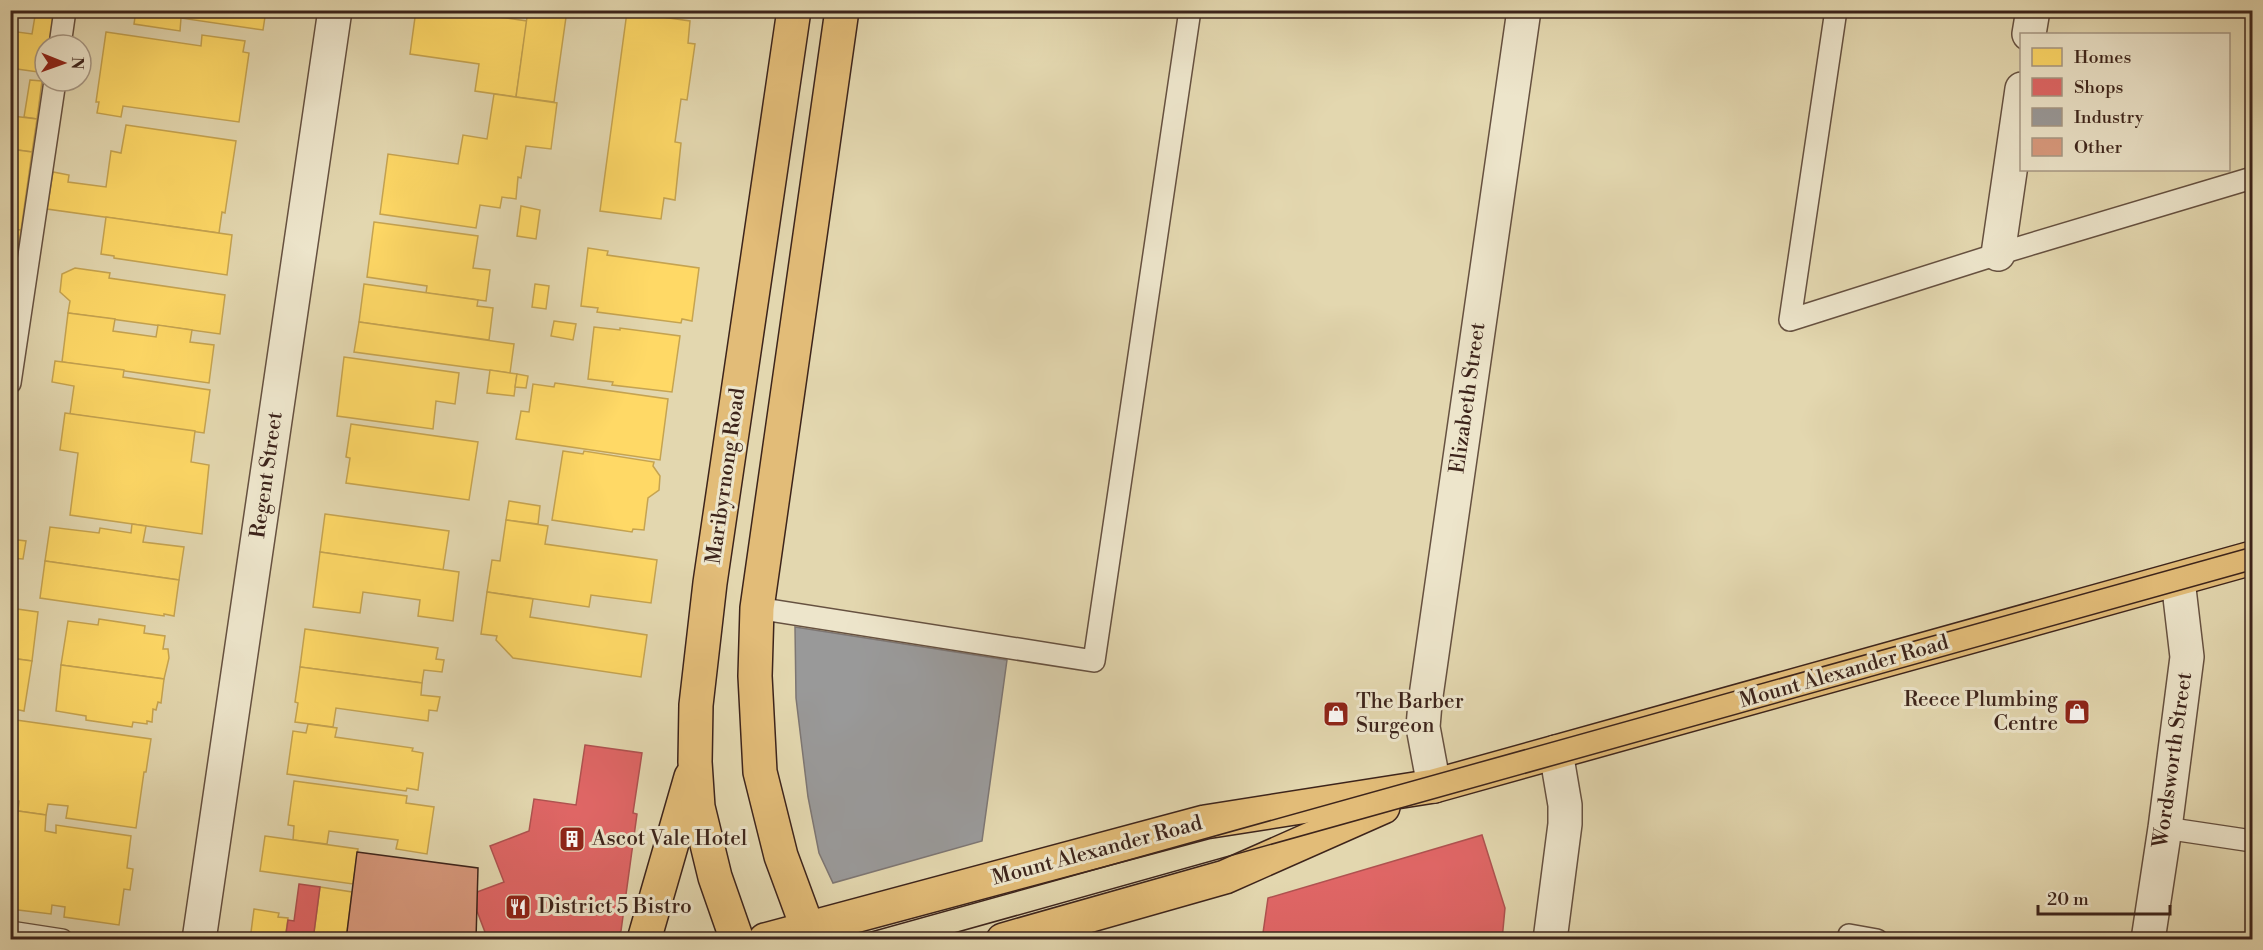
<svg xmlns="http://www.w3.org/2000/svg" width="2263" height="950" viewBox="0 0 2263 950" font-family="'Libre Bodoni',serif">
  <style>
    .homes { fill: #ffd966; stroke: #c5a350; stroke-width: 1.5 }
    .shops { fill: #e06666; stroke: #af5250; stroke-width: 1.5 }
    .industry { fill: #999; stroke: #7d7673; stroke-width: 1.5 }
    .building { fill: #d99a7e; stroke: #3d241b; stroke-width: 1.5 }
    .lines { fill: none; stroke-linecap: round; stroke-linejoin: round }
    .service-casing { stroke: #665140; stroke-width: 24 }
    .minor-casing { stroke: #665140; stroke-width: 36 }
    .primary-casing { stroke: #3d241b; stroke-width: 36 }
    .service { stroke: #ede5cb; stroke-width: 21 }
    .minor { stroke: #ede5cb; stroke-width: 33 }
    .primary { stroke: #e2bc78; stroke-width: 33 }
    .tram { stroke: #3d241b; stroke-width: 1.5 }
    .labels { text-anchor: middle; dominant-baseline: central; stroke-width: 6; stroke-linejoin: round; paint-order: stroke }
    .street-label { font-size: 21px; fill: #3d241b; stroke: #ede5cb }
    .poi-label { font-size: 21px; fill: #3d241b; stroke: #ede5cb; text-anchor: start }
  </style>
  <rect width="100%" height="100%" fill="#e3d7af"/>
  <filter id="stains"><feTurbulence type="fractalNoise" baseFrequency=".00333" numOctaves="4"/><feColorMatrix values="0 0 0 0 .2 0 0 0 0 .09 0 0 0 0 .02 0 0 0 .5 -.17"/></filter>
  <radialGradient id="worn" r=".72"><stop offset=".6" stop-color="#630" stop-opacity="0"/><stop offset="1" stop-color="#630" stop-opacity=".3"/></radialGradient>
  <g class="homes">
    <polygon points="36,10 54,10 49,45 45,45 45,73 10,68 10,31 32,34"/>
    <polygon points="136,10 266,10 263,30 181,18 180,31 134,24"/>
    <polygon points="416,10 500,10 499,17 527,21 516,97 475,91 479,64 410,54"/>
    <polygon points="528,10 567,10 554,102 516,97"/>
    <polygon points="627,12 690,21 688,43 695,44 687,100 681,99 675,142 681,143 675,200 664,198 661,219 600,211"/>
    <polygon points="106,32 201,46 202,35 245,41 243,52 249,53 239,122 123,106 121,117 97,113 99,102 96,102"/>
    <polygon points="30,80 42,81 37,119 24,117"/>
    <polygon points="494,94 557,103 551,149 526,146 521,178 518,177 516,199 502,197 500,208 480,205 476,228 380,214 388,154 458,164 463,135 487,139"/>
    <polygon points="12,116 37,119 32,152 10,149"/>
    <polygon points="126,125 236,141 225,213 222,212 219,233 47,209 53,172 69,175 68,182 106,187 111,151 121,153"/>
    <polygon points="10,149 32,152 21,230 10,229"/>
    <polygon points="521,206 540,210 536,239 517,236"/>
    <polygon points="106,217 232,235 227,275 114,258 114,256 101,254"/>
    <polygon points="374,222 478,236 473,268 490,270 486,301 426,293 427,286 367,277"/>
    <polygon points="10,229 21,230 11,302 10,302"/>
    <polygon points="588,248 608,251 607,255 699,268 692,321 682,319 681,323 597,312 598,308 581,306"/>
    <polygon points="75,268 110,273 109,278 225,295 220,334 68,313 70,301 60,292 62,274"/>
    <polygon points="364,284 478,300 477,306 493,308 489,340 359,322"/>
    <polygon points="535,284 549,286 546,309 532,307"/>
    <polygon points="68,313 115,319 113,331 156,337 158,325 192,330 190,342 214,345 209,383 62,362"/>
    <polygon points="554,321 576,324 573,340 551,336"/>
    <polygon points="359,322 514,344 510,373 354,352"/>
    <polygon points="594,327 620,330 620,328 680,336 672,392 612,385 613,382 588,379"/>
    <polygon points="344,357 459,373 455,404 436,401 433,429 337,416"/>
    <polygon points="55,361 124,370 123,377 210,390 204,433 70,414 74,386 52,382"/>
    <polygon points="490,370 517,374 514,396 487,393"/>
    <polygon points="517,374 528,376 526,388 515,387"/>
    <polygon points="555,383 668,399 660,460 516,439 521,411 529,412 533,384 554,387"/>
    <polygon points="65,413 195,431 191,462 209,465 202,534 70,515 78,453 60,450"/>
    <polygon points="351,424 478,442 469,500 346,483 350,458 346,457"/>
    <polygon points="563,451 583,454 584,451 654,462 653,466 660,476 659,490 648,498 644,530 633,529 632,532 552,520"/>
    <polygon points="509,501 540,506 538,524 506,520"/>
    <polygon points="325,514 449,531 443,570 320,552"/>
    <polygon points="506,520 548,526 545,544 657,560 651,603 591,595 589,607 487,592 492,560 500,561"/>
    <polygon points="132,524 146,526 143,542 184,547 179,580 45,561 50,527 99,533 100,528 131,533"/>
    <polygon points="10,539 26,541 23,559 10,558"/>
    <polygon points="320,552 459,572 453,621 418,616 420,600 363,592 360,613 313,607"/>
    <polygon points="45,561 179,580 174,616 164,614 164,616 40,598"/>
    <polygon points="487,592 533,599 530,617 647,635 641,677 513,658 496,640 497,636 481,634"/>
    <polygon points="10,608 38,612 32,661 10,658"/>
    <polygon points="99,619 145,626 144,633 165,636 163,649 168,649 169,658 164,679 61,665 68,621 98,625"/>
    <polygon points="305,629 438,648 436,659 444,660 442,672 424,670 422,683 300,667"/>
    <polygon points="10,658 32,661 24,711 10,708"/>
    <polygon points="61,665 164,679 161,703 158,702 156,710 153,709 152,722 147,721 147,724 133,722 132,727 86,720 86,716 56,711"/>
    <polygon points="300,667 422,683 421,695 440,697 437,711 429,710 428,721 336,708 333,727 295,722 298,703 295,702"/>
    <polygon points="16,720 151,739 146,772 144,772 136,828 66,818 68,806 48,804 46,815 18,811 19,801 10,799 10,756"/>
    <polygon points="308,724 337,728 335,737 413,748 412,751 423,753 418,790 407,788 406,791 287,774 293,731 306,733"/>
    <polygon points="294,781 407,796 406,803 434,807 427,854 396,849 398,840 329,831 327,844 293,840 294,826 288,825"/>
    <polygon points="18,811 46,815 45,831 56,833 56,825 131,836 127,868 133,869 130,890 124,889 119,925 64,917 65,907 52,905 51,914 10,909 10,865"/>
    <polygon points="265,836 358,849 353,884 260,871"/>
    <polygon points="320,887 352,892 346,940 313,940"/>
    <polygon points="254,909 279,913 278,917 288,918 285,940 250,940"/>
  </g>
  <g class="shops">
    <polygon points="585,745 642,753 633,813 637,814 621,931 613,940 488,940 477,911 477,892 504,882 490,846 529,831 534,799 576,805"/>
    <polygon points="1482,835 1505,908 1502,940 1262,940 1268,898"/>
    <polygon points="299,884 320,887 313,940 285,940 288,920 294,921"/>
  </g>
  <polygon class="industry" points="795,627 1007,660 982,841 833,883 819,853 808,797 796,698"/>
  <polygon class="building" points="357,852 478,868 476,940 346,940"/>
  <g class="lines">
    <g class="service-casing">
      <g id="service">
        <polyline points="1836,10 1790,320 1998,254 2252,178"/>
        <polyline points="60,45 65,10"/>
        <polyline points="10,383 55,81"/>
        <polyline points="757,608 1094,661 1190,10"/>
        <polyline points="2165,828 2252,841"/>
        <polyline points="10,932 62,940"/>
        <polyline points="1848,940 1849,935 1877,940"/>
      </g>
    </g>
    <g class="minor-casing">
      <g id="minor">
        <polyline points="2029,34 2033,10"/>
        <polyline points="1998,254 2022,89"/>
        <polyline points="1434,786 1423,727 1425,703 1524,10"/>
        <polyline points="199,940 335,10"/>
        <polyline points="1550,940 1565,824 1565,805 1556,752"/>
        <polyline points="2148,940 2165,828 2187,657 2178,580"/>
      </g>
    </g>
    <g class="primary-casing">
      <g id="primary">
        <polyline points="644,940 691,777"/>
        <polyline points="737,940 715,877 698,807 695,762 696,705 710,583 794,10"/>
        <polyline points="765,940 1205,822 1434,786 2252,558"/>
        <polyline points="812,940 781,856 760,772 755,676 757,608 842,10"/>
        <polyline points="1003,940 1225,877 1383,807"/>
      </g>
    </g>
    <use href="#service" class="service"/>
    <use href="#minor" class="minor"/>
    <use href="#primary" class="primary"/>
    <g class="tram">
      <polyline points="842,940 2252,547"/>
      <polyline points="929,940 2252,570"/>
    </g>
  </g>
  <defs>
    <g id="shop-square" transform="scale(1.35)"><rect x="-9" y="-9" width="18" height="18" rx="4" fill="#8f2418" stroke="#ede5cb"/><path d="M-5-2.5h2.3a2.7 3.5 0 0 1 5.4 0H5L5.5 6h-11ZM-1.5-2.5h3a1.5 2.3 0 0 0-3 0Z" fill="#fff"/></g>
    <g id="building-square" transform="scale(1.35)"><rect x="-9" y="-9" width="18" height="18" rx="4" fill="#8f2418" stroke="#ede5cb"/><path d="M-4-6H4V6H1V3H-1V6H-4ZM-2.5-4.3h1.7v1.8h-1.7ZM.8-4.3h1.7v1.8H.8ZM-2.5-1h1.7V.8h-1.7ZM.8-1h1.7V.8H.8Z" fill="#fff"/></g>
    <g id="restaurant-square" transform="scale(1.35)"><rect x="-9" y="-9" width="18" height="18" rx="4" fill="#8f2418" stroke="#ede5cb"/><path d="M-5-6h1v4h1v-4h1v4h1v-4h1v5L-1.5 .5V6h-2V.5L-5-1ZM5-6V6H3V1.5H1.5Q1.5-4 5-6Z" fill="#fff"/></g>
  </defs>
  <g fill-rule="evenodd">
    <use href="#shop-square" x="2077" y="712"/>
    <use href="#shop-square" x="1336" y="714"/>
    <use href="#building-square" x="572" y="839"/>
    <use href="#restaurant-square" x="518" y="907"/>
  </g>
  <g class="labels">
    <g class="street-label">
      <text transform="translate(1468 398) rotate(-82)">Elizabeth Street</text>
      <text transform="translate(267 475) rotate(-82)">Regent Street</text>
      <text transform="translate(726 476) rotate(-82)">Maribyrnong Road</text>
      <text transform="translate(1844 672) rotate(-16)">Mount Alexander Road</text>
      <text transform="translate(2173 760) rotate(-82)">Wordsworth Street</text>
      <text transform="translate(1097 851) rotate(-15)">Mount Alexander Road</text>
    </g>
    <g class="poi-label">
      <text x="2058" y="700" text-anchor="end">Reece Plumbing<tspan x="2058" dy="24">Centre</tspan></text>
      <text x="1356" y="702">The Barber<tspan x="1356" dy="24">Surgeon</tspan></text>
      <text x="592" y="839">Ascot Vale Hotel</text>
      <text x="538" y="907">District 5 Bistro</text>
    </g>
  </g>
  <rect width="2263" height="950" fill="none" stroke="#e3d7af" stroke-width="36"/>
  <rect x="12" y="12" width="2239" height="926" fill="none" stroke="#3d241b" stroke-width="3"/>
  <rect x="18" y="18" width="2227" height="914" fill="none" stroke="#3d241b" stroke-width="1.5"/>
  <rect x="2020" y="33" width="210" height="138" fill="#ede5cb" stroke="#a79885" stroke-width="1.5"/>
  <rect x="2032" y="48" width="30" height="18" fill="#ffd966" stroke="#a79885" stroke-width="1.5"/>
  <text x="2074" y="63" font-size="18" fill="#3d241b">Homes</text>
  <rect x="2032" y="78" width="30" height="18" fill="#e06666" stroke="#a79885" stroke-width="1.5"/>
  <text x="2074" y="93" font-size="18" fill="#3d241b">Shops</text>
  <rect x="2032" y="108" width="30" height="18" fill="#999999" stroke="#a79885" stroke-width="1.5"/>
  <text x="2074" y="123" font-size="18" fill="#3d241b">Industry</text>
  <rect x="2032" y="138" width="30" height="18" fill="#d99a7e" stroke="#a79885" stroke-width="1.5"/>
  <text x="2074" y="153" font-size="18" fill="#3d241b">Other</text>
  <g transform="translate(63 63) rotate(91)"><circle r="28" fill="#ede5cb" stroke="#a79885" stroke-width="1.5"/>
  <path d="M0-4.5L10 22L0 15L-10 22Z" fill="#8f2418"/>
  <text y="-9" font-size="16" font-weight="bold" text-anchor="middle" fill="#3d241b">N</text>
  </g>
  <path d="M2038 905v9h132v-9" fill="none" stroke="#3d241b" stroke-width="3"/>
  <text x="2047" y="905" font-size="18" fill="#3d241b" stroke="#ede5cb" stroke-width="4.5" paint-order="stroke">20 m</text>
  <rect width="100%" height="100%" filter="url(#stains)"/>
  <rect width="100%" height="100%" fill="url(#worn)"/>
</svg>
